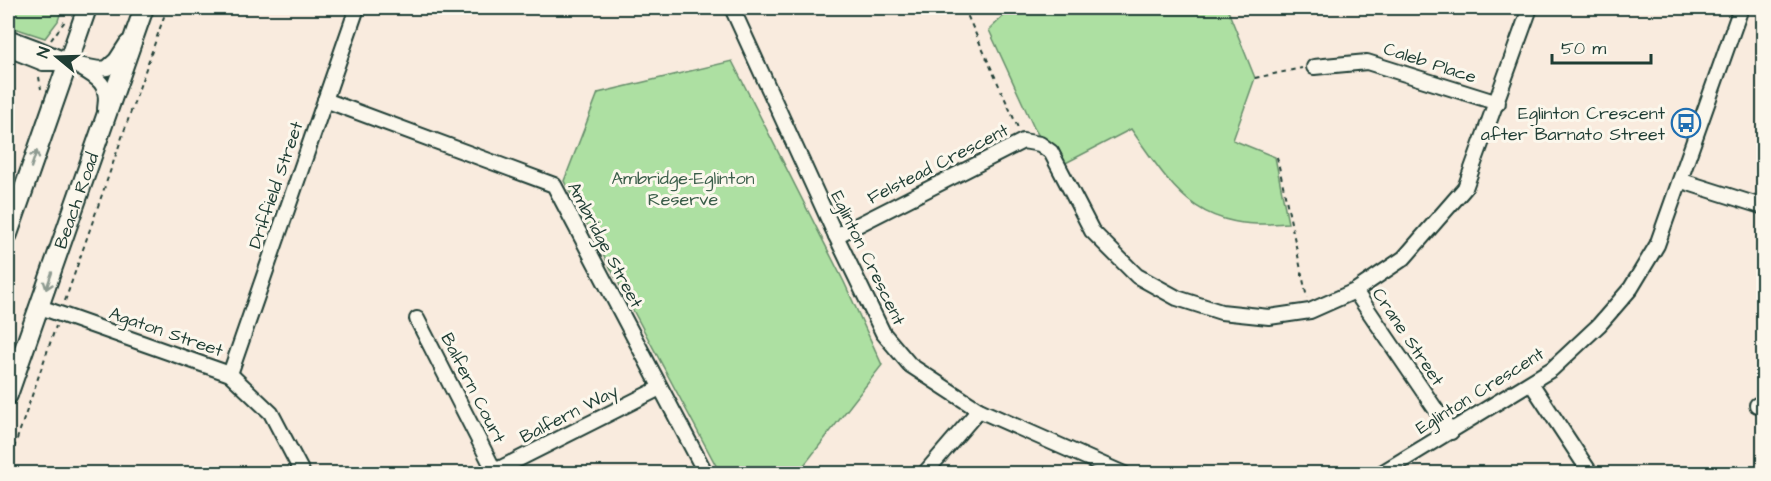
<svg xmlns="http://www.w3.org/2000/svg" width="1771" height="481" viewBox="0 0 1771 481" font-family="'Architects Daughter',sans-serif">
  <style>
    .green { fill: #ade0a2; stroke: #668e6b; stroke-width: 1.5 }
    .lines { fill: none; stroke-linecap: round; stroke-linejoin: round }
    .minor-casing { stroke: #1f3d34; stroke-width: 18 }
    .major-casing { stroke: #1f3d34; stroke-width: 22 }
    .path { stroke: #1f3d34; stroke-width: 2; stroke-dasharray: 4.5 4.5; stroke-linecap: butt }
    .minor { stroke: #fbf7ec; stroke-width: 14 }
    .major { stroke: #fbf7ec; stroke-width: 18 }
    .oneway { stroke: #8d9a90 }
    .labels { text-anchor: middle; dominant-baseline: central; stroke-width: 6; stroke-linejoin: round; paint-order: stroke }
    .street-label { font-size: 18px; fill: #1f3d34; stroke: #fbf7ec }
    .poi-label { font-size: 18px; fill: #1f3d34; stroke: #fbf7ec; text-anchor: end }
    .park-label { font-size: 18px; fill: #3b5e4a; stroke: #fbf7ec }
  </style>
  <rect width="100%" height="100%" fill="#f9ebde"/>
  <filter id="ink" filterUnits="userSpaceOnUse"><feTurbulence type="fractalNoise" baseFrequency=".0167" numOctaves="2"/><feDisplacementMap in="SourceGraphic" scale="12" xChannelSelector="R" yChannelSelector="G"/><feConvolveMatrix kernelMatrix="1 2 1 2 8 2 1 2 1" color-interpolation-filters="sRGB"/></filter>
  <g filter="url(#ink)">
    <g class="green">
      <polygon points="8,8 62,8 58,21 45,38 8,26"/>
      <path d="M1012 8H1227L1255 78 1233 140 1275 157 1288 223C1198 231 1178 196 1131 129L1058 167 1034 128 989 30Z"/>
      <polygon points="732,61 844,282 882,365 798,473 720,473 564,181 598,93"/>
    </g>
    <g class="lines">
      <g class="minor-casing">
        <g id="minor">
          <polyline points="732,8 836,236 883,333 910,365 979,410 1124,474"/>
          <path d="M8 37C28 44 94 69 103 86 107 94 106 101 105 109"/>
          <polyline points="8,49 43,63 67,63 99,69 107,68 116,60 127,43"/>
          <polyline points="1314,67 1367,62 1498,103"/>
          <polyline points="325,100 554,185 706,474"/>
          <polyline points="1682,181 1764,207"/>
          <polyline points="836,236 1023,141 1040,144 1051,152 1092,231 1137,276 1177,298 1221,312 1269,317 1310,311 1355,291 1404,258 1465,188 1530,8"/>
          <polyline points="1355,291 1451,432"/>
          <polyline points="40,307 230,374 271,413 303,474"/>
          <polyline points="417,319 496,474"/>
          <polyline points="230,374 357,8"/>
          <polyline points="1531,383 1591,474"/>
          <polyline points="1757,405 1764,405"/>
          <polyline points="495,471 660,388"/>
          <polyline points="924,474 979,410"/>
          <polyline points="1380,474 1552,369 1599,325 1631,288 1657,245 1741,8"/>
        </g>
      </g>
      <g class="major-casing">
        <g id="major">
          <polyline points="8,234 87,8"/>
          <path id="s1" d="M8 395 144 8"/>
        </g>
      </g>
      <g class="path">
        <polyline points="964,8 1019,130"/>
        <polyline points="51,40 65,21"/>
        <polyline points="39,77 41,89"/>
        <polyline points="1255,78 1302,68"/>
        <polyline points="1277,157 1307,298"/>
        <polyline points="65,301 167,8"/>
        <polyline points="8,465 56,326"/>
      </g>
      <use href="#minor" class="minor"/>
      <use href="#major" class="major"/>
    </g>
    <defs><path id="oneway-shaft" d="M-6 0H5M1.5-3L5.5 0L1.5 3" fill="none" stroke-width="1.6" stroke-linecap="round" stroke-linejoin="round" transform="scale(1.5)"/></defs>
    <g class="oneway">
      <use href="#oneway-shaft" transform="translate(34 159) rotate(-71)"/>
      <use href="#oneway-shaft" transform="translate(49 281) rotate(109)"/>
    </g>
  </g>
  <defs>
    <g id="bus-ring" transform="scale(1.5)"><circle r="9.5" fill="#fbf7ec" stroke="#1f6fb2" stroke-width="1.5"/><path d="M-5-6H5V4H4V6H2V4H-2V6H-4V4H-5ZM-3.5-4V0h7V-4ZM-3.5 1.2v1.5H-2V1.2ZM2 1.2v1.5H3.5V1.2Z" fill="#1f6fb2"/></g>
  </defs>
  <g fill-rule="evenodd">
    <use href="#bus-ring" x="1686" y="123"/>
  </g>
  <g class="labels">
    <g class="street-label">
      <text transform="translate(1430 63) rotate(18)">Caleb Place</text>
      <text transform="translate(938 164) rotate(-27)">Felstead Crescent</text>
      <text transform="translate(276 185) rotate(-71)">Driffield Street</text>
      <text stroke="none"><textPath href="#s1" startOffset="206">Beach Road</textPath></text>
      <text transform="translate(605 245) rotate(62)">Ambridge Street</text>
      <text transform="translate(868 258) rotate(64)">Eglinton Crescent</text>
      <text transform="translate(166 332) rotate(19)">Agaton Street</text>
      <text transform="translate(1408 337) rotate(56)">Crane Street</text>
      <text transform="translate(473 388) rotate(63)">Balfern Court</text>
      <text transform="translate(1480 391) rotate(-32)">Eglinton Crescent</text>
      <text transform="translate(569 414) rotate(-27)">Balfern Way</text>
    </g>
    <g class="poi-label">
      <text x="1665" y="113">Eglinton Crescent<tspan x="1665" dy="21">after Barnato Street</tspan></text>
    </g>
    <g class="park-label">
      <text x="683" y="178">Ambridge-Eglinton<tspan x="683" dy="21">Reserve</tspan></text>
    </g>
  </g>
  <rect width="1771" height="481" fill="none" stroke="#fbf7ec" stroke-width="30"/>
  <rect x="15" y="15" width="1741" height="451" fill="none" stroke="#1f3d34" stroke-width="2" filter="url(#ink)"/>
  <g transform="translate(57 57) rotate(289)" stroke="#fbf7ec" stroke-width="4.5" paint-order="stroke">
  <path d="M0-4.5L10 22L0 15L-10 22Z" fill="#1f3d34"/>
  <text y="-9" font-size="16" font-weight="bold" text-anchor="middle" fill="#1f3d34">N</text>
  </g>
  <path d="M1552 54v9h99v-9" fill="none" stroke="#1f3d34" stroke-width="3"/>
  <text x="1561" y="54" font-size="18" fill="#1f3d34" stroke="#fbf7ec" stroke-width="4.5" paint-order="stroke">50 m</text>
</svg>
